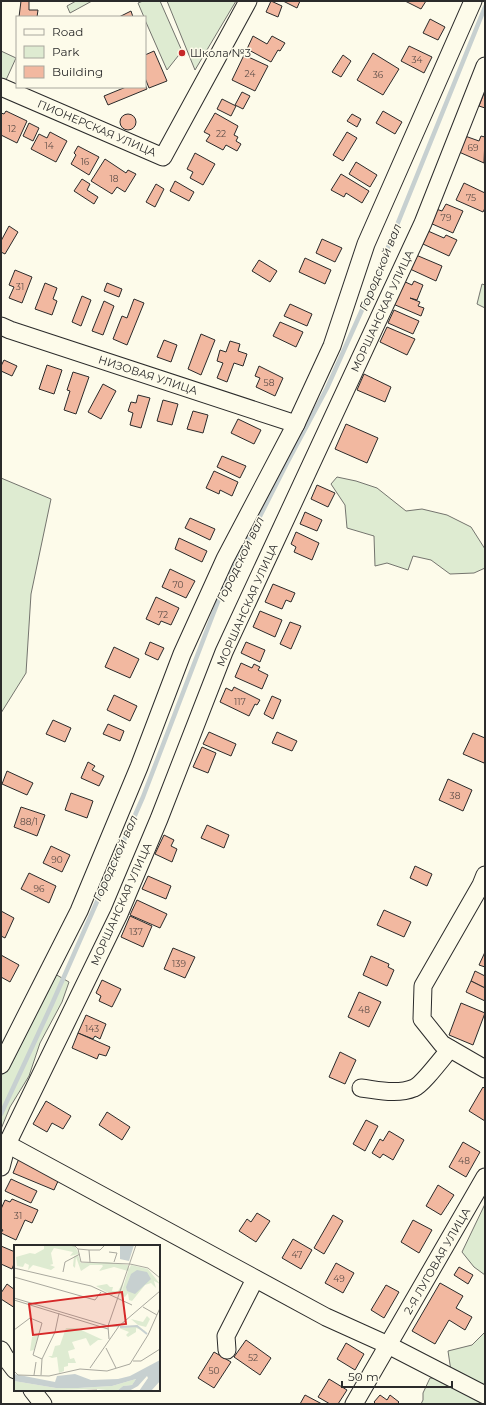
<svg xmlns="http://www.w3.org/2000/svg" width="486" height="1405" viewBox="0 0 486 1405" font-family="Montserrat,sans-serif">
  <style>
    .green { fill: #deebd1; stroke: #74746e }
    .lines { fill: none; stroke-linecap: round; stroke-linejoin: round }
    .stream { stroke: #c7d0d0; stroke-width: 4.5 }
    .building { fill: #f2b8a0; stroke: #2b2b2b }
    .minor-casing { stroke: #2b2b2b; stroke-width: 19 }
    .minor { stroke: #fdfbea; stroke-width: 17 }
    .poi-dot { fill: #c62828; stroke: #fdfbea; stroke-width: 1.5 }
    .labels { text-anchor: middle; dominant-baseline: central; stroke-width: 3; stroke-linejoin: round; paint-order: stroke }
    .number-label { font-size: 9px; fill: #5d4e48 }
    .poi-label { font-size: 11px; fill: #2b2b2b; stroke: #fdfbea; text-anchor: start }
    .street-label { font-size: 11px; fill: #2b2b2b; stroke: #fdfbea }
    .water-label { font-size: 12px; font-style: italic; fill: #2b2b2b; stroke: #fdfbea }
    .inset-river { fill: none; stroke: #c7d0d0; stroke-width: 2 }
    .inset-road { fill: none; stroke: #a9a89e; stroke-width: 1 }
    .view { fill: #d62828; fill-opacity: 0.15; stroke: #d62828; stroke-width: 2 }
    .inset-edge { fill: none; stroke: #2b2b2b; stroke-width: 2 }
  </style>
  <rect width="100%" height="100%" fill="#fdfbea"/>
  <g class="green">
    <polygon points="76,1 92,1 70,13 67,6"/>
    <polygon points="143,1 160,1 182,51 167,70 145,20 145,17 144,17 138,3"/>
    <polygon points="167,1 236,1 195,70"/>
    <polygon points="1,51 16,58 6,80 1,78"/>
    <polygon points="482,284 485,285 485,308 477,304"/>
    <polygon points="337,477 356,481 377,488 406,511 422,509 447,515 471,527 485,549 485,568 474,573 450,574 431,560 413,556 408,570 387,563 375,566 374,536 347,528 345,505 331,484"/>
    <polygon points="1,478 51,499 31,594 26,673 1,713"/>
    <polygon points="55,974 69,982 62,1002 40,1043 29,1076 10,1107 1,1129 1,1074 22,1032"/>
    <polygon points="485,1204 485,1275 474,1267 462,1252"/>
    <polygon points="485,1332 485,1390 451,1371 448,1351 472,1345"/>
    <polygon points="430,1378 447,1378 485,1402 485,1404 421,1404 423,1400 423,1393"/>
  </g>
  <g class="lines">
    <polyline class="stream" points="1,1114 52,1004 143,797 222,591 287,463 327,388 370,292 485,7"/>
  </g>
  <g class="building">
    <polygon points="21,1 29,1 29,10 38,10 37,17 19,17"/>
    <polygon points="271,1 282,6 278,17 266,12"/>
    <polygon points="283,1 300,1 297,8"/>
    <polygon points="405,1 426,1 421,9"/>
    <polygon points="131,11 133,17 119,17"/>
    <polygon points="430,19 445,27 438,40 423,33"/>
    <polygon points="253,36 267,44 272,36 285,43 280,51 278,50 271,62 247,49"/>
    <polygon points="409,46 432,57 424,73 401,61"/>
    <polygon points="154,51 167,81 149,88 145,78 145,55"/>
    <polygon points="373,53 399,69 383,95 357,80"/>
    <polygon points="244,55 268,66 255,91 232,80"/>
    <polygon points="343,55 351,61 341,77 332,72"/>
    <polygon points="145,84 147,89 108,105 104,96 126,87 145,87"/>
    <polygon points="242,92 250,96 243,109 235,105"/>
    <polygon points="484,93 485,94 485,108 479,106"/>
    <polygon points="222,99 236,106 231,116 217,109"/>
    <polygon points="6,111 27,121 17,143 1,135 1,113 4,114"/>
    <polygon points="383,111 402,122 395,134 376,123"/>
    <polygon points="215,113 238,126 234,135 238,137 236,141 241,144 237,151 226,145 223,150 206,141 210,135 204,132"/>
    <polygon points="352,114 361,119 357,127 347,121"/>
    <circle cx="128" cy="122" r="8"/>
    <polygon points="29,123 39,128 33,141 23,136"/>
    <polygon points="50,132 67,141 56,162 31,149 39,134 47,138"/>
    <polygon points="347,132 357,138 343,161 333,155"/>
    <polygon points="465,136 479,141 481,136 485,137 484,163 459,152"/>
    <polygon points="78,146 99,157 89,175 71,164 76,155 74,153"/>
    <polygon points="195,153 215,164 203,185 190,178 193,172 187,169"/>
    <polygon points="105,159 126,173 128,170 136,174 125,192 117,187 112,194 91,181"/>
    <polygon points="356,162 377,175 370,187 349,174"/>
    <polygon points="341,174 369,191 362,203 346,193 344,197 331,190"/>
    <polygon points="82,179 90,184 87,190 98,197 94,204 74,191"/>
    <polygon points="175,181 194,192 189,201 170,191"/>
    <polygon points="464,183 485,193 485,208 483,212 456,200"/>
    <polygon points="156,184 164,189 155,207 146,202"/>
    <polygon points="446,204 463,211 453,233 430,223 436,209 442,211"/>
    <polygon points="9,226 18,232 5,254 1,252 1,241"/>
    <polygon points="428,231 444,238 446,235 457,240 449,256 423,244"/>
    <polygon points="322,239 342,248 335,262 316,253"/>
    <polygon points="416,255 442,266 436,281 410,269"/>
    <polygon points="305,258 331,270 325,284 299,272"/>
    <polygon points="259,260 277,271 270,282 252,271"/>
    <polygon points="15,270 32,277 22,303 9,298 14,287 9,285"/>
    <polygon points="403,281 412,285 414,281 423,285 417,300 410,298 420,302 418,306 424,308 421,316 393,304"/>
    <polygon points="45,283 57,288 53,299 57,301 52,315 35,309"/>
    <polygon points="107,283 122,289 119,297 104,291"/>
    <polygon points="82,296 91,300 81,326 72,322"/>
    <polygon points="134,299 144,303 127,345 113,339 122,316 127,318"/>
    <polygon points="104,301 114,306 103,335 92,331"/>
    <polygon points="290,304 312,314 307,326 284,316"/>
    <polygon points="394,310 419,321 413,334 388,323"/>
    <polygon points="280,322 303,332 296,347 273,336"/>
    <polygon points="387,327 415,339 407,355 380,342"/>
    <polygon points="201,334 215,340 201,375 188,369"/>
    <polygon points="164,340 177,345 171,362 157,357"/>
    <polygon points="230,341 240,344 238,351 247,354 243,366 234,363 227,382 217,378 223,363 217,361 220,350 226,352"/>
    <polygon points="4,360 17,366 12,376 1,371 1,366"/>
    <polygon points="47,365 62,370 54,394 39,389"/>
    <polygon points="259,366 283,378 275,396 256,387 260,378 255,376"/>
    <polygon points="73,372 89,377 76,414 64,410 70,391 67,390"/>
    <polygon points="364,374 391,387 385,402 357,390"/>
    <polygon points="103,384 116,391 101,419 88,412"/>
    <polygon points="138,395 150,398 141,428 130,425 133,413 128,411 131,402 136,403"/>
    <polygon points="163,400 178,404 172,425 157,421"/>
    <polygon points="193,411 208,415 203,433 187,429"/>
    <polygon points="238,419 261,430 254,444 231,433"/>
    <polygon points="346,424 378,438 367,463 335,449"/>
    <polygon points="222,456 246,466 240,478 217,467"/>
    <polygon points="214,471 238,482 232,496 220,490 219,494 206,488"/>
    <polygon points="317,485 335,493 328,507 311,499"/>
    <polygon points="305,512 322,520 317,531 300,524"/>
    <polygon points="190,518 215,529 210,540 185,528"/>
    <polygon points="296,532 319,543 312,560 294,552 296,547 291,544"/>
    <polygon points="179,538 207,551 202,562 175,549"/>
    <polygon points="170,569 195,581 186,598 162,587"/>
    <polygon points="273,584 295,593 291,602 286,600 282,609 265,602"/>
    <polygon points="156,597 179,608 171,625 161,621 159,625 146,619"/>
    <polygon points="260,611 282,620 275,637 253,627"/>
    <polygon points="290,622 301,626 291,649 280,644"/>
    <polygon points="150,642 164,648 158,660 145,654"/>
    <polygon points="246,642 265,650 260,662 241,653"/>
    <polygon points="114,647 139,659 130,678 105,667"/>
    <polygon points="241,663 252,668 254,664 260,667 258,670 268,675 262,689 235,677"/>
    <polygon points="234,687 260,700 257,705 255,704 249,716 220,702 226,688 232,691"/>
    <polygon points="114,695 137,706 130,721 107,710"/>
    <polygon points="272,696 281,700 273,719 264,714"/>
    <polygon points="53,720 71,728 65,742 46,734"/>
    <polygon points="108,724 124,731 120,741 103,734"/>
    <polygon points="209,732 236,744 231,756 203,744"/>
    <polygon points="277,732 297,741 292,751 272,743"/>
    <polygon points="473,733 485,738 485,760 484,763 463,754"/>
    <polygon points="202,747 216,753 208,773 193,767"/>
    <polygon points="88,762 95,766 92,770 104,776 99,786 81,778"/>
    <polygon points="7,771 33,783 27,795 2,784"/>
    <polygon points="448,779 472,790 463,811 439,800"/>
    <polygon points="71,793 93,801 87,818 65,810"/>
    <polygon points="21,807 45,815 37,836 14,827"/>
    <polygon points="207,825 229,835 224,848 201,838"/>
    <polygon points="164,835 174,840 171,846 177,849 172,862 155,854"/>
    <polygon points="51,846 70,855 62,872 43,863"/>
    <polygon points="415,866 432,874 427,886 410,878"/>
    <polygon points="29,873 56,886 49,903 21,889"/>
    <polygon points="148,876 171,886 166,899 142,889"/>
    <polygon points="137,900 167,914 160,928 130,915"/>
    <polygon points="384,910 411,922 404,937 377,925"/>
    <polygon points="1,911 14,918 5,938 1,936"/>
    <polygon points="130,916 152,926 143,947 121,937"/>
    <polygon points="173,948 195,957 185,978 164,969"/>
    <polygon points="485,952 485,967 479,965"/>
    <polygon points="1,955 19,965 10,982 1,977"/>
    <polygon points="371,956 389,964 388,967 394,970 387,986 363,975"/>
    <polygon points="475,971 485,976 485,988 471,981"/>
    <polygon points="102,980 121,989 112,1007 99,1001 101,996 96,993"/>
    <polygon points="471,981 485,988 485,1001 466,992"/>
    <polygon points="359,992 381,1002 369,1027 348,1017"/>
    <polygon points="461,1003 485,1013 473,1045 449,1035"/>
    <polygon points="86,1015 106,1024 100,1039 95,1036 93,1039 78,1033"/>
    <polygon points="78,1033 110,1047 106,1056 99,1054 97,1059 72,1048"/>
    <polygon points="340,1052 356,1060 345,1084 329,1077"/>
    <polygon points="483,1087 485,1089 485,1121 469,1111"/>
    <polygon points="46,1101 71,1116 63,1129 52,1123 47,1132 33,1124"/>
    <polygon points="107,1112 130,1127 122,1140 99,1125"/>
    <polygon points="366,1120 378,1126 365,1151 353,1144"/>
    <polygon points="389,1131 404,1140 393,1160 383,1154 380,1158 372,1153 380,1139 383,1141"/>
    <polygon points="463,1142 480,1152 466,1177 449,1167"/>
    <polygon points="20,1156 33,1162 31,1167 59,1179 54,1190 13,1173"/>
    <polygon points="11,1179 37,1191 31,1203 5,1191"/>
    <polygon points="438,1185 454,1195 441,1215 426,1206"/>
    <polygon points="12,1199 38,1210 32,1223 25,1220 16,1240 1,1233 3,1230 1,1229 1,1209 5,1200 10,1202"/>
    <polygon points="257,1213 270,1221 256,1242 239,1231 247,1219 251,1222"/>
    <polygon points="333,1215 343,1221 324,1254 314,1248"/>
    <polygon points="413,1220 432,1230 419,1253 401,1242"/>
    <polygon points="293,1239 312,1250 301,1269 282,1258"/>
    <polygon points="1,1246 15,1252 15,1261 12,1269 1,1264"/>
    <polygon points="336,1263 354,1273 343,1293 325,1283"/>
    <polygon points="459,1267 473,1275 468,1284 454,1275"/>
    <polygon points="440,1283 463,1296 456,1308 472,1317 465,1330 449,1320 435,1344 412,1331"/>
    <polygon points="7,1284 15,1290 15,1308 1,1299 1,1293"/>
    <polygon points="386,1285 399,1292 384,1318 371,1310"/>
    <polygon points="246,1340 271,1358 260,1375 234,1357"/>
    <polygon points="346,1343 364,1354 355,1370 337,1359"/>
    <polygon points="214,1352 231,1362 214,1388 198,1378"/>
    <polygon points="329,1379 347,1390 338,1404 330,1404 318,1397"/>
    <polygon points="305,1395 322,1404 300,1404"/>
    <polygon points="380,1395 387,1400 390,1395 399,1402 397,1404 376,1404 374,1402"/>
  </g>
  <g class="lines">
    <g class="minor-casing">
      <g id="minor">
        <polyline points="1,87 163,157 248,1"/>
        <polyline points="1,326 10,330 296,424"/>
        <polyline points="485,875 481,885 423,986 422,1019 442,1044 485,1069"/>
        <polyline points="1,1065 79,911 139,767 182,654 225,559 296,424 332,346 366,244 473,1"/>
        <path d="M361 1088C378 1090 397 1095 414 1088 422 1085 443 1057 450 1049"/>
        <polyline points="1,1143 7,1144 326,1317 388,1345 485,1395"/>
        <polyline points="1,1167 7,1144 119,914 159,819 224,652 423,223 485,66"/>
        <polyline points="1,1350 5,1357 15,1370"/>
        <polyline points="227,1350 226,1336 255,1279"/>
        <polyline points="32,1390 43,1404"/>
        <polyline points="354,1404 485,1177"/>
      </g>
    </g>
    <use href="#minor" class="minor"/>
  </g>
  <circle class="poi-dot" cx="182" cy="53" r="4"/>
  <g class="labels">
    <g class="number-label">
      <text x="417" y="59">34</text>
      <text x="250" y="73">24</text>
      <text x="378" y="74">36</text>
      <text x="12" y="128">12</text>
      <text x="221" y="133">22</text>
      <text x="49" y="145">14</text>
      <text x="473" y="147">69</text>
      <text x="85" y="161">16</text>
      <text x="114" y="178">18</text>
      <text x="471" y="197">75</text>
      <text x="446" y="217">79</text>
      <text x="20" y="286">31</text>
      <text x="269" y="382">58</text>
      <text x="178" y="584">70</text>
      <text x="163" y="614">72</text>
      <text x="240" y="701">117</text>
      <text x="455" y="795">38</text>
      <text x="29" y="821">88/1</text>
      <text x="57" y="859">90</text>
      <text x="39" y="888">96</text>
      <text x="136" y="931">137</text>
      <text x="179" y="963">139</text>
      <text x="364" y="1009">48</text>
      <text x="92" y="1028">143</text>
      <text x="464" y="1160">48</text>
      <text x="18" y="1215">31</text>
      <text x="297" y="1254">47</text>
      <text x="339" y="1278">49</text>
      <text x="253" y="1357">52</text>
      <text x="214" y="1370">50</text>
    </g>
    <g class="poi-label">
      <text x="190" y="53">Школа №3</text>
    </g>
    <g class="street-label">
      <text transform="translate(97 128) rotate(23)">ПИОНЕРСКАЯ УЛИЦА</text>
      <text transform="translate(382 311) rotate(-65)">МОРШАНСКАЯ УЛИЦА</text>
      <text transform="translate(148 375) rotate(18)">НИЗОВАЯ УЛИЦА</text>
      <text transform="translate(247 605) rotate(-66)">МОРШАНСКАЯ УЛИЦА</text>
      <text transform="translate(121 904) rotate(-66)">МОРШАНСКАЯ УЛИЦА</text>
      <text transform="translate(437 1261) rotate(-60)">2-Я ЛУГОВАЯ УЛИЦА</text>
    </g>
    <g class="water-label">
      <text transform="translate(380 267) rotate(-68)">Городской вал</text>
      <text transform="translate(240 559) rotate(-64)">Городской вал</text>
      <text transform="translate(115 858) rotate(-66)">Городской вал</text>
    </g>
  </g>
  <g transform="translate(14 1245)">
    <rect width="146" height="146" fill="#fdfbea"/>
    <path d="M30 0 61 1 65 9 56 11 59 7 40 3 37 8 39 19 36 20 41 22 37 25 19 20 14 25 15 20 11 18 9 22 3 21 2 12 16 8 21 9 30 4ZM64 10 67 18 93 17 114 20 115 24 117 20 134 24 146 39 140 36 142 43 137 38 131 40 118 56 115 55 114 48 111 52 102 47 98 50 82 41 93 39 96 42H99L98 46H104L110 36 107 49 114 26 100 22 85 26 89 21 88 20H76L67 26 62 12 61 23 59 21 60 11ZM133 71 136 74 132 82 124 80 117 74 129 77ZM122 81 133 87 122 83V87L114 92 112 90 115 87 105 83ZM52 83H63L89 95H84L76 101 72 93 58 97 61 104 54 106 56 114 60 113 62 118H54V121L50 122V126L45 128 43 112 38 113 34 111H38L41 101 46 100ZM25 89 20 105 16 106 18 92ZM122 134 118 140 109 141 103 146 82 144 0 146V136L42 143H64L98 141Z" fill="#deebd1"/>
    <path d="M106 0H120L115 16 106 14ZM123 25 133 27 137 34 121 49 113 46 112 42 117 29ZM146 115V136L137 146H125L134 133 133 131 124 141 115 146H103L109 141 118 140 122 134 98 141 64 143H42L0 136V129L41 137 43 131 61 129 77 135 104 134 116 131Z" fill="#c7d0d0"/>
    <path class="inset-river" d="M106 82 123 81 133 89"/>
    <path class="inset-road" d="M54 0 61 1 64 4 67 17 116 19 134 23 146 33M64 4 75 5 76 17M75 5H86L91 0M95 7 103 8 100 17M0 23 77 41 118 60M49 27 51 17 66 9M0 32 81 55 87 47M0 53 94 81H105M0 55 94 84M129 62 143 70M0 85 16 73 28 78 19 110 28 114M95 94 94 81 122 0M92 103 102 123M119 116H127L146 104M76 123 105 81 146 46M0 126 4 130 35 131 66 124 93 126 116 119 134 90 146 63M20 130 22 117M27 130 28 114 41 87 45 68M56 146 83 145"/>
    <path class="view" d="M108 47 112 79 19 90 15 59Z"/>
    <rect width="146" height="146" class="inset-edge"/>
  </g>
  <rect width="486" height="1405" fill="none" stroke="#2b2b2b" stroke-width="4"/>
  <rect x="16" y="16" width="130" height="72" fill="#fdfbea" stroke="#a9a89e"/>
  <rect x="24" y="29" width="20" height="6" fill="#fdfbea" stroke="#a9a89e"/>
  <text x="52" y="36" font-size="12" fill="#2b2b2b">Road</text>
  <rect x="24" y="46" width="20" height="12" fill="#deebd1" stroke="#a9a89e"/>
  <text x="52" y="56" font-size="12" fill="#2b2b2b">Park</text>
  <rect x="24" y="66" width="20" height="12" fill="#f2b8a0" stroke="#a9a89e"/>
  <text x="52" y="76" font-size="12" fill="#2b2b2b">Building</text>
  <path d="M342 1381v6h110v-6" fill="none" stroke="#2b2b2b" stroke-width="2"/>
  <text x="348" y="1381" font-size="12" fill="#2b2b2b" stroke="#fdfbea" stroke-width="3" paint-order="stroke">50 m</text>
</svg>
